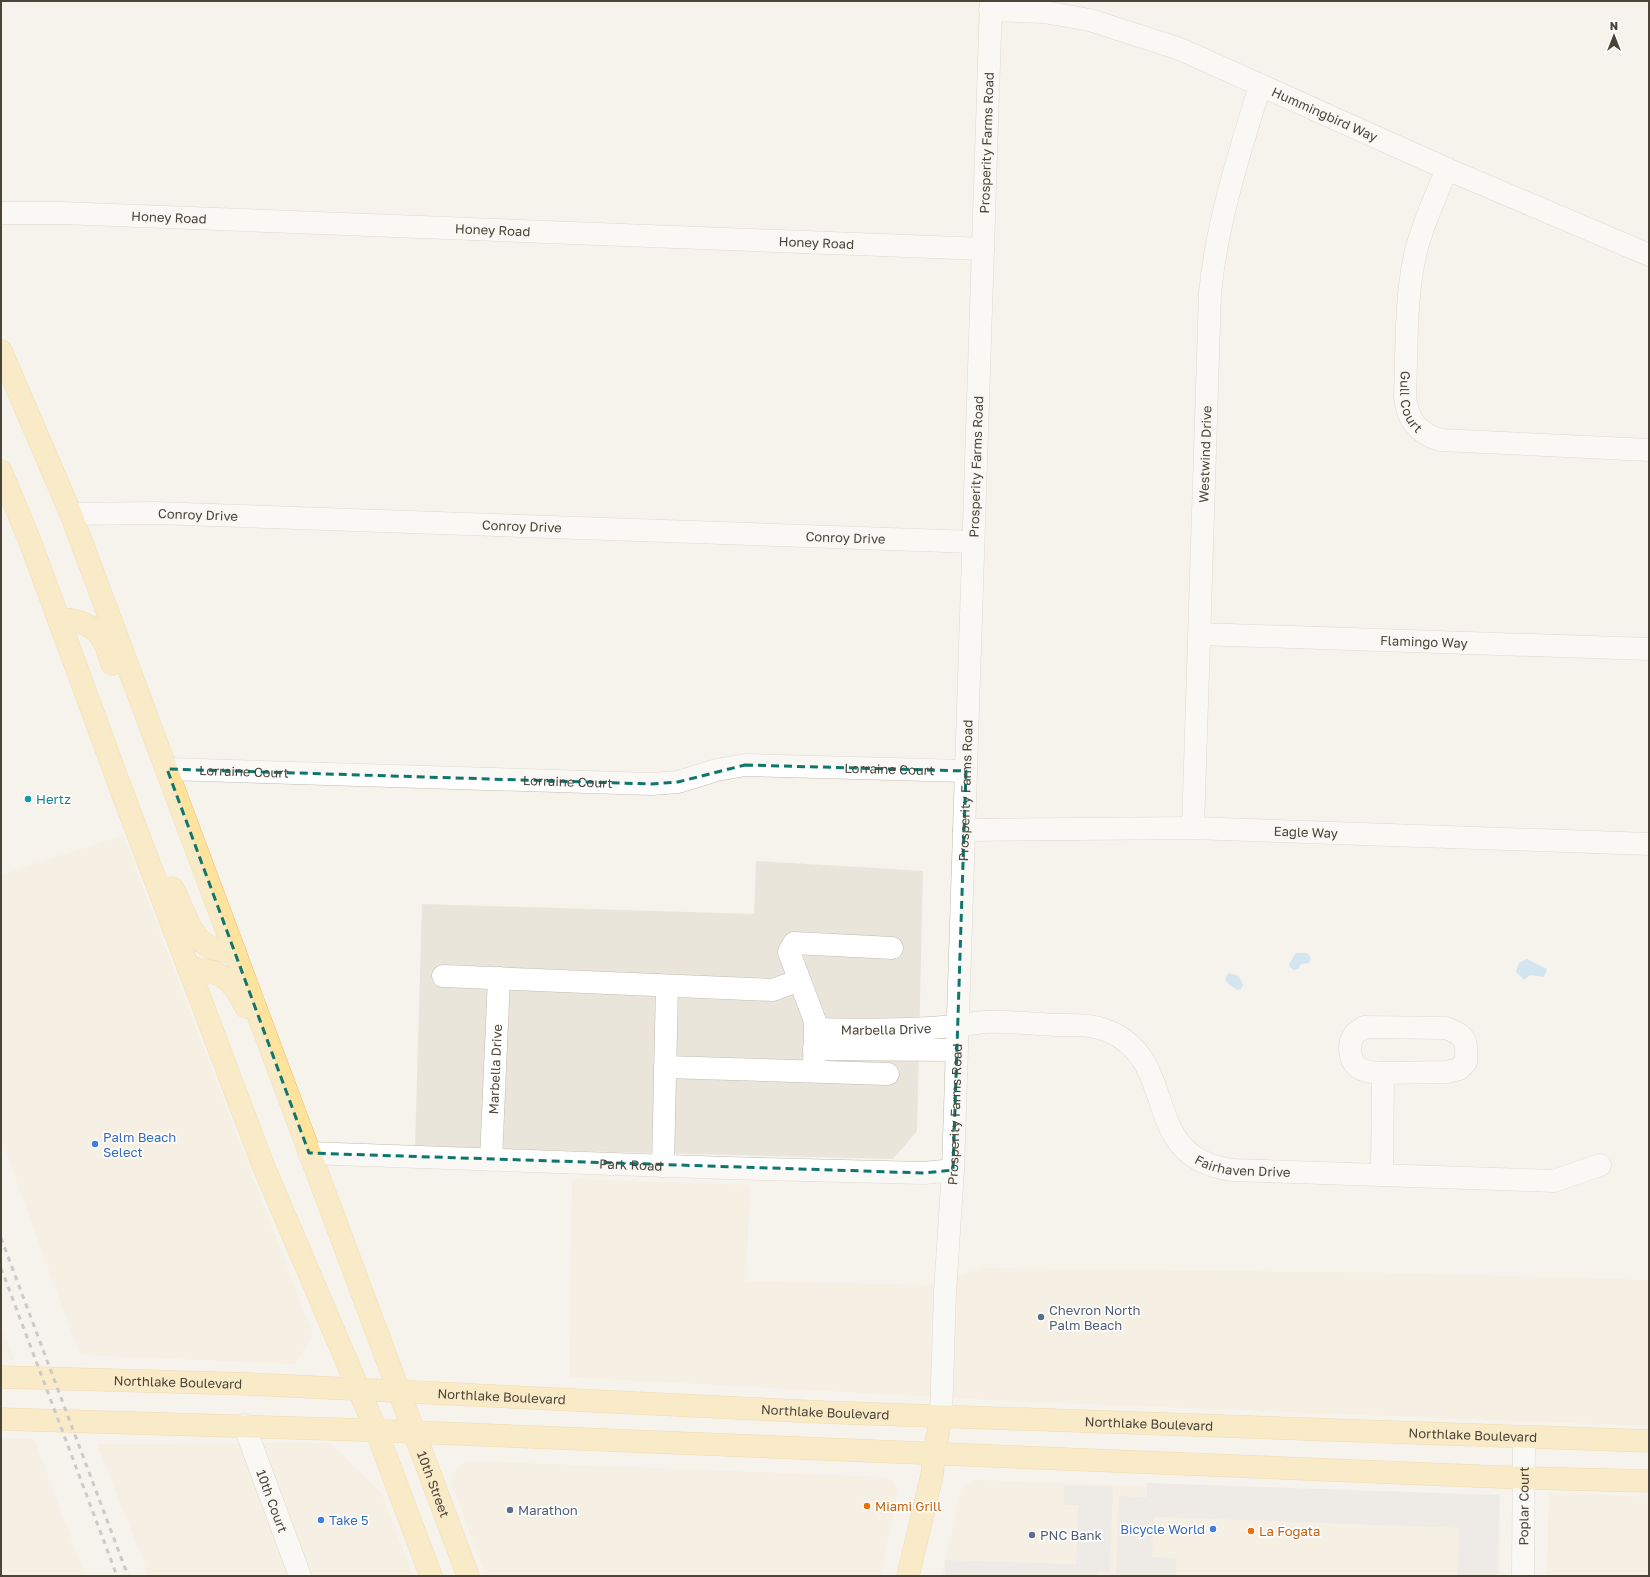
<svg xmlns="http://www.w3.org/2000/svg" width="1650" height="1577" viewBox="0 0 1650 1577" font-family="'Golos Text',sans-serif">
  <style>
    .residential { fill: #eae5da }
    .commercial { fill: #f7ead8 }
    .parking { fill: #e5e3e0 }
    .water { fill: #a9d4f2 }
    .lines { fill: none; stroke-linecap: round; stroke-linejoin: round }
    .minor-casing { stroke: #c2bbae; stroke-width: 23 }
    .major-casing { stroke: #e6c16a; stroke-width: 23 }
    .minor { stroke: #fff; stroke-width: 22 }
    .major { stroke: #ffe39c; stroke-width: 22 }
    .rail { stroke: #9a9a9a; stroke-width: 3; stroke-dasharray: 5 5; stroke-linecap: butt }
    .marked { fill: none; stroke: #0f766e; stroke-width: 3; stroke-dasharray: 8 5; stroke-linejoin: round }
    .culture-dot { fill: #0f9aa8; stroke: #fff; stroke-width: 1.5 }
    .shop-dot { fill: #3f7fe0; stroke: #fff; stroke-width: 1.5 }
    .service-dot { fill: #5c6f8a; stroke: #fff; stroke-width: 1.5 }
    .food-dot { fill: #e8710a; stroke: #fff; stroke-width: 1.5 }
    .labels { text-anchor: middle; dominant-baseline: central; stroke-width: 3.5; stroke-linejoin: round; paint-order: stroke }
    .street-label { font-size: 13px; fill: #4b4439; stroke: #fff }
    .culture-label { font-size: 13px; fill: #0d838f; stroke: #fff; text-anchor: start }
    .shop-label { font-size: 13px; fill: #366cbe; stroke: #fff; text-anchor: start }
    .service-label { font-size: 13px; fill: #4e5e75; stroke: #fff; text-anchor: start }
    .food-label { font-size: 13px; fill: #c56008; stroke: #fff; text-anchor: start }
  </style>
  <rect width="100%" height="100%" fill="#f6f3ec"/>
  <polygon class="residential" points="756,861 923,871 917,1131 893,1159 415,1147 422,904 754,914"/>
  <g class="commercial">
    <polygon points="123,835 313,1335 295,1364 80,1355 1,1139 1,875"/>
    <polygon points="572,1179 750,1185 746,1281 927,1285 983,1268 1401,1273 1649,1280 1649,1426 1011,1401 569,1377"/>
    <polygon points="1,1326 14,1360 1,1359"/>
    <polygon points="1,1439 34,1439 85,1576 1,1576"/>
    <polygon points="330,1443 382,1494 413,1576 149,1576 97,1444"/>
    <polygon points="470,1461 885,1477 894,1482 897,1491 896,1501 880,1576 486,1576 451,1482 455,1470 461,1464"/>
    <polygon points="974,1480 1489,1497 1496,1501 1500,1508 1500,1576 941,1576 962,1490 966,1484"/>
    <polygon points="1549,1493 1649,1497 1649,1576 1547,1576"/>
  </g>
  <g class="parking">
    <polygon points="1147,1483 1500,1495 1497,1576 1457,1576 1459,1528 1154,1517 1152,1557 1176,1558 1176,1576 1116,1576 1119,1496 1147,1497"/>
    <polygon points="1064,1485 1113,1487 1110,1572 1097,1572 1097,1576 945,1576 945,1560 1076,1564 1078,1505 1064,1505"/>
  </g>
  <g class="water">
    <polygon points="1296,953 1307,953 1311,958 1309,963 1301,964 1298,969 1294,970 1290,967 1289,964"/>
    <polygon points="1527,959 1547,969 1544,977 1530,975 1524,980 1516,972 1519,963"/>
    <polygon points="1229,973 1239,976 1243,985 1241,989 1237,990 1227,983 1225,979"/>
  </g>
  <g class="lines">
    <g class="minor-casing">
      <g id="minor">
        <path id="s1" d="M990 10 1044 12 1090 20 1180 49 1447 169 1649 255"/>
        <path id="s2" d="M1447 169C1436 196 1423 223 1416 251 1405 297 1407 349 1405 396 1407 420 1418 434 1441 440L1649 450"/>
        <path id="s3" d="M1 213H61L983 249"/>
        <path id="s4" d="M71 514 155 513 973 542"/>
        <path id="s5" d="M1200 634 1649 649"/>
        <path id="s6" d="M167 769 651 784 678 782 717 770 745 765 966 771"/>
        <path id="s7" d="M1193 828 1210 293C1217 222 1239 154 1260 86"/>
        <path id="s8" d="M964 830 1193 828 1649 844"/>
        <polyline points="443,976 773,990 799,980"/>
        <path id="s9" d="M815 1029C853 1030 892 1030 930 1028 948 1027 966 1024 984 1022 1008 1021 1033 1024 1057 1025 1074 1025 1092 1024 1108 1031 1182 1062 1137 1158 1233 1170L1554 1181 1600 1165"/>
        <polyline points="814,1049 956,1050"/>
        <polyline points="665,1067 888,1074"/>
        <polyline points="814,1071 815,1021 789,952 794,943 892,948"/>
        <path id="s10" d="M309 1153 726 1168 924 1173 953 1170"/>
        <path id="s11" d="M491 1160 499 978"/>
        <polyline points="663,1166 667,986"/>
        <path d="M1382 1175 1383 1073 1447 1072 1459 1069 1466 1062C1467 1041 1467 1036 1446 1028L1364 1027C1361 1029 1356 1032 1354 1035 1351 1038 1350 1046 1350 1050 1351 1070 1366 1073 1383 1073"/>
        <path id="s12" d="M941 1417 945 1292 953 1170 991 1"/>
        <path id="s13" d="M244 1425 300 1576"/>
        <path id="s14" d="M1523 1576 1524 1437"/>
      </g>
    </g>
    <g class="major-casing">
      <g id="major">
        <path id="s15" d="M1 351 71 514 468 1576"/>
        <polyline points="1,471 31,544 121,789 263,1165 376,1430 431,1576"/>
        <path d="M59 620C74 618 95 625 103 640 107 647 110 656 112 664"/>
        <path d="M172 888C184 906 188 937 210 947 217 951 227 951 235 952"/>
        <path d="M188 967C221 972 231 976 246 1007"/>
        <path id="s16" d="M1 1377 250 1384 820 1412 1649 1441"/>
        <polyline points="1,1419 362,1430 1524,1478 1649,1481"/>
        <polyline points="908,1576 932,1475 934,1454 941,1417"/>
      </g>
    </g>
    <use href="#minor" class="minor"/>
    <use href="#major" class="major"/>
    <g class="rail">
      <polyline points="1,1238 128,1576"/>
      <polyline points="1,1268 117,1576"/>
    </g>
  </g>
  <path d="M0 0H1650V1577H0ZM745 765 966 771 953 1170 924 1173 309 1153 167 769 651 784 678 782Z" fill="#f6f3ec" fill-opacity=".55" fill-rule="evenodd"/>
  <path class="marked" d="M745 765 966 771 953 1170 924 1173 309 1153 167 769 651 784 678 782Z"/>
  <circle class="culture-dot" cx="28" cy="799" r="4"/>
  <g class="shop-dot">
    <circle cx="95" cy="1144" r="4"/>
    <circle cx="321" cy="1520" r="4"/>
    <circle cx="1213" cy="1529" r="4"/>
  </g>
  <g class="service-dot">
    <circle cx="1041" cy="1317" r="4"/>
    <circle cx="510" cy="1510" r="4"/>
    <circle cx="1032" cy="1535" r="4"/>
  </g>
  <g class="food-dot">
    <circle cx="867" cy="1506" r="4"/>
    <circle cx="1251" cy="1531" r="4"/>
  </g>
  <g class="labels">
    <g class="street-label">
      <text stroke="none"><textPath href="#s1" startOffset="354">Hummingbird Way</textPath></text>
      <text stroke="none"><textPath href="#s12" startOffset="1275">Prosperity Farms Road</textPath></text>
      <text stroke="none"><textPath href="#s3" startOffset="168">Honey Road</textPath></text>
      <text stroke="none"><textPath href="#s3" startOffset="492">Honey Road</textPath></text>
      <text stroke="none"><textPath href="#s3" startOffset="816">Honey Road</textPath></text>
      <text stroke="none"><textPath href="#s2" startOffset="240">Gull Court</textPath></text>
      <text stroke="none"><textPath href="#s7" startOffset="374">Westwind Drive</textPath></text>
      <text stroke="none"><textPath href="#s12" startOffset="951">Prosperity Farms Road</textPath></text>
      <text stroke="none"><textPath href="#s4" startOffset="127">Conroy Drive</textPath></text>
      <text stroke="none"><textPath href="#s4" startOffset="451">Conroy Drive</textPath></text>
      <text stroke="none"><textPath href="#s4" startOffset="775">Conroy Drive</textPath></text>
      <text stroke="none"><textPath href="#s5" startOffset="224">Flamingo Way</textPath></text>
      <text stroke="none"><textPath href="#s6" startOffset="725">Lorraine Court</textPath></text>
      <text stroke="none"><textPath href="#s6" startOffset="77">Lorraine Court</textPath></text>
      <text stroke="none"><textPath href="#s6" startOffset="401">Lorraine Court</textPath></text>
      <text stroke="none"><textPath href="#s12" startOffset="627">Prosperity Farms Road</textPath></text>
      <text stroke="none"><textPath href="#s8" startOffset="342">Eagle Way</textPath></text>
      <text stroke="none"><textPath href="#s9" startOffset="71">Marbella Drive</textPath></text>
      <text stroke="none"><textPath href="#s11" startOffset="91">Marbella Drive</textPath></text>
      <text stroke="none"><textPath href="#s12" startOffset="303">Prosperity Farms Road</textPath></text>
      <text stroke="none"><textPath href="#s10" startOffset="322">Park Road</textPath></text>
      <text stroke="none"><textPath href="#s9" startOffset="502">Fairhaven Drive</textPath></text>
      <text stroke="none"><textPath href="#s16" startOffset="177">Northlake Boulevard</textPath></text>
      <text stroke="none"><textPath href="#s16" startOffset="501">Northlake Boulevard</textPath></text>
      <text stroke="none"><textPath href="#s16" startOffset="825">Northlake Boulevard</textPath></text>
      <text stroke="none"><textPath href="#s16" startOffset="1149">Northlake Boulevard</textPath></text>
      <text stroke="none"><textPath href="#s16" startOffset="1473">Northlake Boulevard</textPath></text>
      <text stroke="none"><textPath href="#s15" startOffset="1213">10th Street</textPath></text>
      <text stroke="none"><textPath href="#s13" startOffset="81">10th Court</textPath></text>
      <text stroke="none"><textPath href="#s14" startOffset="70">Poplar Court</textPath></text>
    </g>
    <g class="culture-label">
      <text x="36" y="799">Hertz</text>
    </g>
    <g class="shop-label">
      <text x="103" y="1137">Palm Beach<tspan x="103" dy="15">Select</tspan></text>
      <text x="329" y="1520">Take 5</text>
      <text x="1205" y="1529" text-anchor="end">Bicycle World</text>
    </g>
    <g class="service-label">
      <text x="1049" y="1310">Chevron North<tspan x="1049" dy="15">Palm Beach</tspan></text>
      <text x="518" y="1510">Marathon</text>
      <text x="1040" y="1535">PNC Bank</text>
    </g>
    <g class="food-label">
      <text x="875" y="1506">Miami Grill</text>
      <text x="1259" y="1531">La Fogata</text>
    </g>
  </g>
  <rect width="1650" height="1577" fill="none" stroke="#4b4439" stroke-width="4"/>
  <g transform="translate(1614 36)" stroke="#ffffff" stroke-width="3" paint-order="stroke">
  <path d="M0-3L7 15L0 10L-7 15Z" fill="#4b4439"/>
  <text y="-6" font-size="11" font-weight="bold" text-anchor="middle" fill="#4b4439">N</text>
  </g>
</svg>
